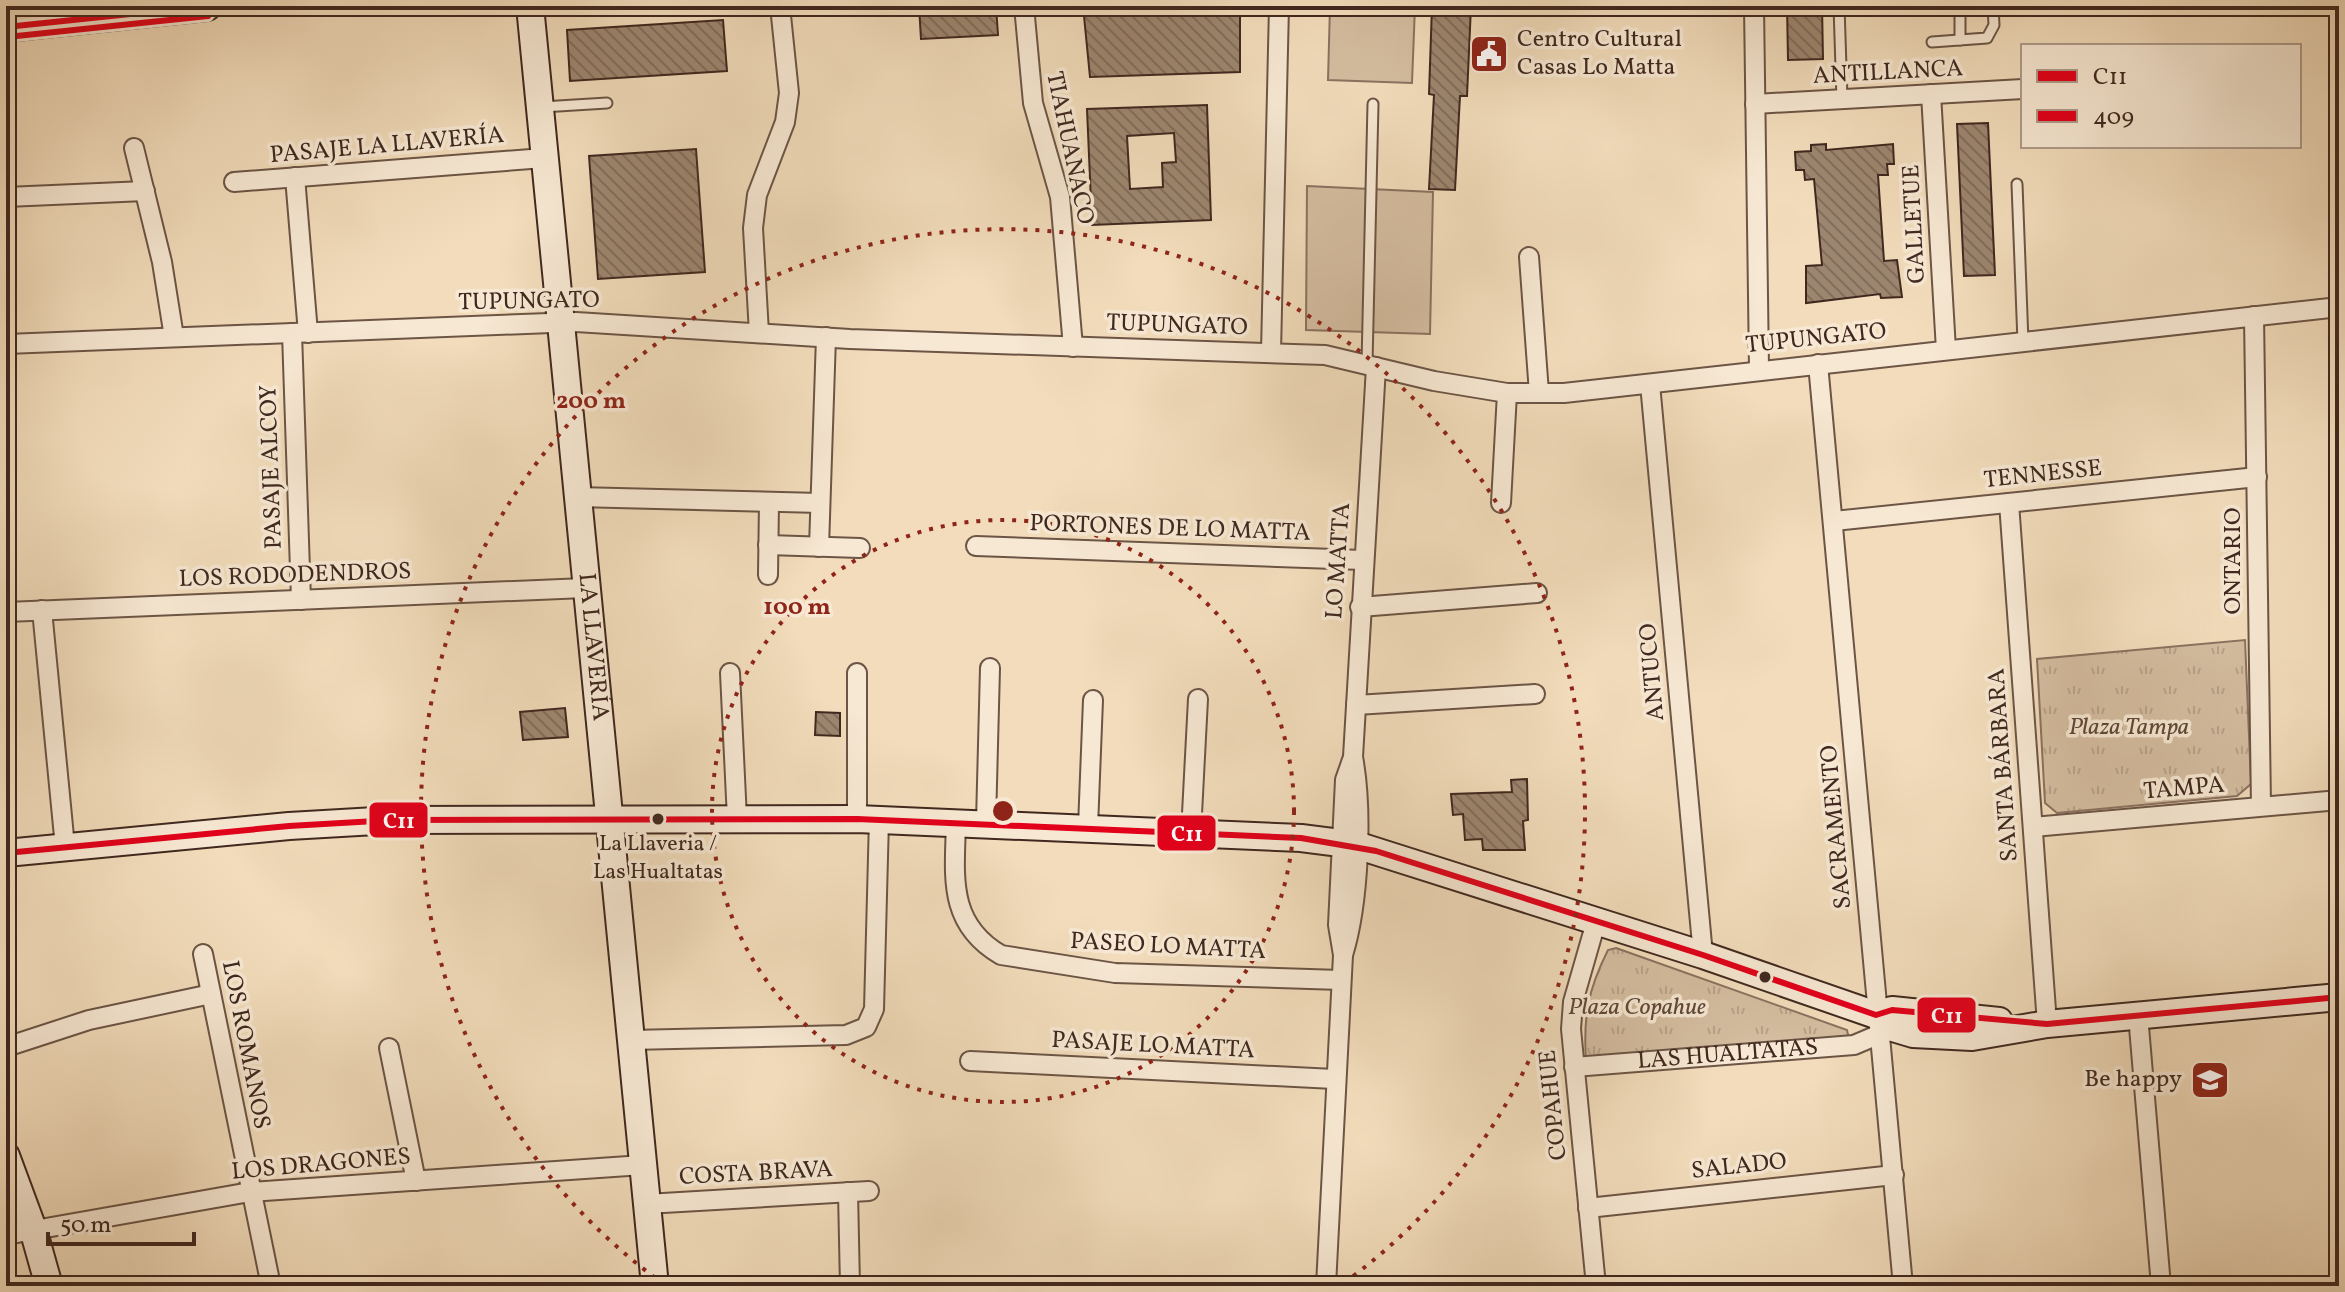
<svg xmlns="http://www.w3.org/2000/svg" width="2345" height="1292" viewBox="0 0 2345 1292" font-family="Vollkorn,serif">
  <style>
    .green { fill: #d4bda0; stroke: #8a7260; stroke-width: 2 }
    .park { fill: url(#park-tufts); stroke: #8a7260; stroke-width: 2 }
    .building { fill: url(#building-back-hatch); stroke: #40281f; stroke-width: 2; fill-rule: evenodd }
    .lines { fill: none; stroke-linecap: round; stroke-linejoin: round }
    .lane-casing { stroke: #6c5546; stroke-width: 13 }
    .street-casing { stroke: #6c5546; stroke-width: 22 }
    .secondary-casing { stroke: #40281f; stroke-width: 30 }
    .primary-casing { stroke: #40281f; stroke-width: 32 }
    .lane { stroke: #f7e8d3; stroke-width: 9 }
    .street { stroke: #f7e8d3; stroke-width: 18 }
    .secondary { stroke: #f7e8d3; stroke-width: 26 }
    .primary { stroke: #f2dcbb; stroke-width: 28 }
    .bus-1-casing { stroke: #f7e8d3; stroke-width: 12 }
    .bus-2-casing { stroke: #f7e8d3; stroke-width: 12 }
    .bus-1 { stroke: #e2001a; stroke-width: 6 }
    .bus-2 { stroke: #e2001a; stroke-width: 6 }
    .ring { fill: none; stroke: #8f2418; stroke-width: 4; stroke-dasharray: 4 8 }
    .bus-dot { fill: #40281f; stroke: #f7e8d3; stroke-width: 3 }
    .labels { text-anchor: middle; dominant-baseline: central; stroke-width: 7; stroke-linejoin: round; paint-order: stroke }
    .bus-label { font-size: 22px; fill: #40281f; stroke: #f7e8d3 }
    .poi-label { font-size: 24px; fill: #40281f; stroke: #f7e8d3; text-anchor: start }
    .street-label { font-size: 24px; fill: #40281f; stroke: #f7e8d3 }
    .park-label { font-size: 24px; font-style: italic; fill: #5e4639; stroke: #f7e8d3 }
    .centre { fill: #8f2418; stroke: #f7e8d3; stroke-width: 4 }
    .ring-label { font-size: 24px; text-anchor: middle; font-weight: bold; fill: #8f2418; stroke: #f7e8d3; stroke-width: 7; stroke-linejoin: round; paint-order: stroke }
    .line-badge { stroke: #f7e8d3; stroke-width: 3 }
    .badge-label { font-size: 22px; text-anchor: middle; font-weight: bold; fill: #fff }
  </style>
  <defs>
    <pattern id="park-tufts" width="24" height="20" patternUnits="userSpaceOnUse" patternTransform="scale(2)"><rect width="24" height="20" fill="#d4bda0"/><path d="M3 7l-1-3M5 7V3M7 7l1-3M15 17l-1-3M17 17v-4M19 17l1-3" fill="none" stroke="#b7a289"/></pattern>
    <pattern id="building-back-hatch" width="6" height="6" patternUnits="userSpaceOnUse" patternTransform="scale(2)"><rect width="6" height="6" fill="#9d8670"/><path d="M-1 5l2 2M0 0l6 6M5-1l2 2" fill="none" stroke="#816e5b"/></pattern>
  </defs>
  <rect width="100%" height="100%" fill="#f2dcbb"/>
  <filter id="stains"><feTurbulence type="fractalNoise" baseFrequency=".0025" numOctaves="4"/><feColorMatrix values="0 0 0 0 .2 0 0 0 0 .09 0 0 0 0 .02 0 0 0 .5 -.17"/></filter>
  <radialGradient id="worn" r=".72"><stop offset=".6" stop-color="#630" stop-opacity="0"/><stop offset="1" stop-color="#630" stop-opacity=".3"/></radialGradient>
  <g class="green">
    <polygon points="1330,6 1415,6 1412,83 1328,80"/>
    <polygon points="1307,186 1433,192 1430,334 1306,330"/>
  </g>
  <g class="park">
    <polygon points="2245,640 2251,784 2237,796 2057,813 2045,803 2037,659"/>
    <path d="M1616 948 1847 1030 1849 1039 1586 1061C1583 1016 1588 990 1608 950Z"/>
  </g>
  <g class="building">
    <polygon points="919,6 996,6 998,35 921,39"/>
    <polygon points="1083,6 1240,6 1240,72 1090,77"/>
    <polygon points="1432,6 1471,6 1467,96 1460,96 1455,190 1429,189 1434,95 1429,94"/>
    <polygon points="1787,6 1822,6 1823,59 1788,60"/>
    <polygon points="723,20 727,71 570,81 567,30"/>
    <path d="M1207 105 1211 220 1092 225 1087 109ZM1174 133 1176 162 1162 163 1163 187 1130 189 1127 136Z"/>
    <polygon points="1988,123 1995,275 1964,276 1957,124"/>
    <polygon points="1826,144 1826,150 1893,144 1894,164 1887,164 1888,175 1878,175 1884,261 1897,260 1902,297 1881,298 1880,294 1806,303 1806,266 1822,265 1814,179 1805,180 1804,170 1796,170 1795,152 1811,151 1811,145"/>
    <polygon points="696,149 705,272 598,279 589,156"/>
    <polygon points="565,708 568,737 523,740 520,712"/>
    <polygon points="816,712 840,713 840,736 815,735"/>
    <polygon points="1527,779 1528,820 1523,821 1525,850 1483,850 1482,839 1465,840 1463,814 1453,815 1451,794 1512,792 1511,780"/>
  </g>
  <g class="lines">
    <g class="lane-casing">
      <g id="lane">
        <polyline points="1839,6 1842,99"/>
        <polyline points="1960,6 1960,40"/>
        <polyline points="1932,42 1987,38 1994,25 1993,6"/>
        <polyline points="542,107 607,103"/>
        <polyline points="2017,184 2023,342"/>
        <polyline points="1367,364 1373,104"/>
      </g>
    </g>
    <g class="street-casing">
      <g id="street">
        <polyline points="1024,6 1033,103 1060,197 1073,347"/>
        <polyline points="1754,6 1759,368"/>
        <polyline points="1931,94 1946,350"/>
        <polyline points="1755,104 2023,89"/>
        <polyline points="134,148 162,262 174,337"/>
        <polyline points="295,177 308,333"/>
        <polyline points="234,182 544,158"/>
        <polyline points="6,197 145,191"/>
        <polyline points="1529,257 1539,393"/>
        <polyline points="2254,316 2261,806"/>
        <polyline points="292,333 301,600"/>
        <polyline points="759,333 753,228 757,195 785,122 789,93 780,6"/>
        <polyline points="6,344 576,322 850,339 1325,355 1434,381 1507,393 1564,393 2339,307"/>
        <polyline points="1271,352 1279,6"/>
        <polyline points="1818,364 1903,1286"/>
        <polyline points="1650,384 1703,955"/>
        <polyline points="576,497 820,503"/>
        <polyline points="1501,503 1507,393"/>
        <polyline points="2009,503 2047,1024"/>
        <polyline points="1834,521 2257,477"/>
        <polyline points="768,545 860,548"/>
        <polyline points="976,546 1363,560"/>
        <polyline points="819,547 826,337"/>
        <polyline points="768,575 769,502"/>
        <polyline points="1360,607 1537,593"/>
        <polyline points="42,610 65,847"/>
        <polyline points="6,612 585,588"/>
        <polyline points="730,673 737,819"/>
        <polyline points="857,673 857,819"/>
        <polyline points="1356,705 1535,694"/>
        <path d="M956 821C955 874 946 923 1001 955L1115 973 1341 980"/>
        <polyline points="986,822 990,668"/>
        <polyline points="1088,827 1093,700"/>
        <polyline points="2033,827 2339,800"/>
        <polyline points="1191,833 1198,699"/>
        <polyline points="203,954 271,1286"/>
        <path d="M1343 955C1359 903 1363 811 1353 757L1376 367"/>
        <polyline points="2138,1015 2161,1286"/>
        <polyline points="630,1040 846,1035 866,1027 874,1009 879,819"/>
        <polyline points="6,1047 89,1020 211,994"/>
        <polyline points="389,1048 416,1181"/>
        <polyline points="970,1061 1334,1079"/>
        <path id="s1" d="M1574 1067 1854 1045 1880 1034"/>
        <polyline points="848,1192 850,1286"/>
        <polyline points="646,1204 869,1191"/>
        <polyline points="1588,1208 1894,1175"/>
        <polyline points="6,1235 250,1192 643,1165"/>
        <polyline points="1326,1286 1343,955 1338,925 1345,780 1352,760"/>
        <polyline points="1596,1286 1571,1029 1573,1002 1596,922"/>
      </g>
    </g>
    <g class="secondary-casing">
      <g id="secondary">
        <path id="s2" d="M530 6 655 1286"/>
        <polyline points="6,853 289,826 393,820 857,819 1301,838 1356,845 1703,955 1876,1015 1893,1028 1913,1034 1972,1037 2047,1024 2339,997"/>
        <polyline points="1876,1015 1892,1010 1999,1021"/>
        <polyline points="6,1156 33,1229 49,1286"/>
      </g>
    </g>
    <g class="primary-casing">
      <polyline id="primary" points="6,27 207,6"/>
    </g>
    <use href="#lane" class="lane"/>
    <use href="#street" class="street"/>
    <use href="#secondary" class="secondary"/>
    <use href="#primary" class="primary"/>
    <g class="bus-1-casing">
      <g id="bus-1">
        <polyline points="6,27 207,6"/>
        <polyline points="6,853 289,826 393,820 857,819 1301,838 1376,851 1703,955 1876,1015 1892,1010 2047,1024 2339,997"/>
      </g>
    </g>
    <g class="bus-2-casing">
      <polyline id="bus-2" points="7,37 208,16"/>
    </g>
    <use href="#bus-1" class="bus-1"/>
    <use href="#bus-2" class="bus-2"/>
  </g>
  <g class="ring">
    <circle cx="1003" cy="811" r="291"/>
    <path d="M665 1285A582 582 0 1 1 1341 1285"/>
  </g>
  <defs>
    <g id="civic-square" transform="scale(2)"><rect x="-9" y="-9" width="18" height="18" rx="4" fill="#8f2418" stroke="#f7e8d3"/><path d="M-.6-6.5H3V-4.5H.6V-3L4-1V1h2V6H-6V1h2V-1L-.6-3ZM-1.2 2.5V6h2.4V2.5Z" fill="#fff"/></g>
    <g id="school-square" transform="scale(2)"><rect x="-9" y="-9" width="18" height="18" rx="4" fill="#8f2418" stroke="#f7e8d3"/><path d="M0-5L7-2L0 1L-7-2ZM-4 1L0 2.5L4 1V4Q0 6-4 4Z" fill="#fff"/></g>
  </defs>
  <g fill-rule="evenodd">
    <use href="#civic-square" x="1489" y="54"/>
    <use href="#school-square" x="2210" y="1080"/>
  </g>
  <g class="bus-dot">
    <circle cx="658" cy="819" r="7"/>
    <circle cx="1765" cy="977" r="7"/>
  </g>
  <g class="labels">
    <g class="bus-label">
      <text x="658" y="844">La Llaveria /<tspan x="658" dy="28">Las Hualtatas</tspan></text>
    </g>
    <g class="poi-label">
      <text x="1517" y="40">Centro Cultural<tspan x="1517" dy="28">Casas Lo Matta</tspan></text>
      <text x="2182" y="1080" text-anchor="end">Be happy</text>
    </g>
    <g class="street-label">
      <text transform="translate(1888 73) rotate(-3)">ANTILLANCA</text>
      <text transform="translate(387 146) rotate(-5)">PASAJE LA LLAVERÍA</text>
      <text transform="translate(1069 148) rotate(78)">TIAHUANACO</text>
      <text transform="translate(1915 224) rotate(-93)">GALLETUE</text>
      <text transform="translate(529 302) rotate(-1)">TUPUNGATO</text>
      <text transform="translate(1177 326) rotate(2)">TUPUNGATO</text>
      <text transform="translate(1816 339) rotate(-6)">TUPUNGATO</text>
      <text transform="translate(272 467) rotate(-92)">PASAJE ALCOY</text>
      <text transform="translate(2043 475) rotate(-6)">TENNESSE</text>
      <text transform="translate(1170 529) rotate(2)">PORTONES DE LO MATTA</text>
      <text transform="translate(1339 561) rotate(-86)">LO MATTA</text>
      <text transform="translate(2234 561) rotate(-90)">ONTARIO</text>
      <text transform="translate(295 576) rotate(-2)">LOS RODODENDROS</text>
      <text stroke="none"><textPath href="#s2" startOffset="644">LA LLAVERÍA</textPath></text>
      <text transform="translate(1653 672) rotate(-95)">ANTUCO</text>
      <text transform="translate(2004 765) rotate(-94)">SANTA BÁRBARA</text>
      <text transform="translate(2184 789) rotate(-5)">TAMPA</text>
      <text transform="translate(1837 827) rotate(-95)">SACRAMENTO</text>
      <text transform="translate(1168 947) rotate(3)">PASEO LO MATTA</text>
      <text transform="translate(245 1045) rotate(79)">LOS ROMANOS</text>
      <text transform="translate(1153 1046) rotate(3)">PASAJE LO MATTA</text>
      <text stroke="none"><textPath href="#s1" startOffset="154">LAS HUALTATAS</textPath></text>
      <text transform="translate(1554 1105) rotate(-96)">COPAHUE</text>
      <text transform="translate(321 1165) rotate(-5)">LOS DRAGONES</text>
      <text transform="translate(1739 1167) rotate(-6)">SALADO</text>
      <text transform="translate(756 1174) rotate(-3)">COSTA BRAVA</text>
    </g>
    <g class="park-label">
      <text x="2129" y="728">Plaza Tampa</text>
      <text x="1637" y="1008">Plaza Copahue</text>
    </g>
  </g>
  <circle cx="1003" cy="811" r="12" class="centre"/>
  <g class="ring-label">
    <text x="591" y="408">200 m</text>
    <text x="797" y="614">100 m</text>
  </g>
  <g class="line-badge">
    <rect x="368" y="801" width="61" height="38" rx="8" fill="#e2001a"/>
    <rect x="1156" y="814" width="61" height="38" rx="8" fill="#e2001a"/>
    <rect x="1916" y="996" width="61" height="38" rx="8" fill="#e2001a"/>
  </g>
  <g class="badge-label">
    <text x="399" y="828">C11</text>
    <text x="1187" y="841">C11</text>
    <text x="1947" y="1023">C11</text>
  </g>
  <rect width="2345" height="1292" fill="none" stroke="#f2dcbb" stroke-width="32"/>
  <rect x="8" y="8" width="2329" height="1276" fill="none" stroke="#40281f" stroke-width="4"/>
  <rect x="16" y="16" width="2313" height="1260" fill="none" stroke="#40281f" stroke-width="2"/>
  <rect x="2021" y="44" width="280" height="104" fill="#f7e8d3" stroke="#ae9b8b" stroke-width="2"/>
  <rect x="2037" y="70" width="40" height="12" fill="#e2001a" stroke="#ae9b8b" stroke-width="2"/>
  <text x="2093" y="84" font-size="24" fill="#40281f">C11</text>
  <rect x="2037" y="110" width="40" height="12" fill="#e2001a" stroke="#ae9b8b" stroke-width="2"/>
  <text x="2093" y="124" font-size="24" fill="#40281f">409</text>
  <path d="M48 1232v12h146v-12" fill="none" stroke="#40281f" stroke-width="4"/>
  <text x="60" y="1232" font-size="24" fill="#40281f" stroke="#f7e8d3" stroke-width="6" paint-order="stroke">50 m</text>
  <rect width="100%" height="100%" filter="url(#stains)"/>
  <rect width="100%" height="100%" fill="url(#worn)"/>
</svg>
